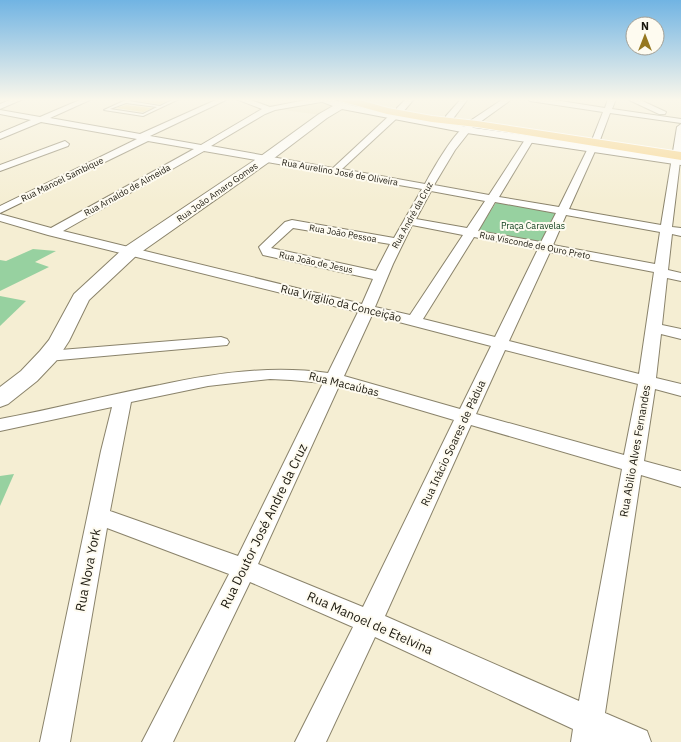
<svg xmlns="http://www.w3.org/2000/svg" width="681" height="742" viewBox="0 0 681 742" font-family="'IBM Plex Sans',sans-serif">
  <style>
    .built { fill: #ece3c0 }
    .green { fill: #97d1a0 }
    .building { fill: #ead587 }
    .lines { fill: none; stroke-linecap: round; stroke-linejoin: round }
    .lane-casing { stroke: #8a836b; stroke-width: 2 }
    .street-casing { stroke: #8a836b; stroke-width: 2 }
    .secondary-casing { stroke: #8a836b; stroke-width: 2 }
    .primary-casing { stroke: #fff; stroke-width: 2 }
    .lane { fill: #fff; fill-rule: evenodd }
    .street { fill: #fff; fill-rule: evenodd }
    .secondary { fill: #fff; fill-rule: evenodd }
    .primary { fill: #f8d792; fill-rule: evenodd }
    .labels { text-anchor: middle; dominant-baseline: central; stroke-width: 4; stroke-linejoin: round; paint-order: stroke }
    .far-street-label { font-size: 9px; fill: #1b180e; stroke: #fefbf0 }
    .far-park-label { font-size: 9px; fill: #063815; stroke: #fefbf0 }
    .street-label { font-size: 11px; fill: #1b180e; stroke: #fefbf0 }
    .near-street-label { font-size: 13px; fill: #1b180e; stroke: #fefbf0 }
  </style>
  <rect width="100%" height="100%" fill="#f5eed3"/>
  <polygon class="built" points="326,99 336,99 349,104 321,115 276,109"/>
  <g class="green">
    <polygon points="497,201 560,213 545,244 478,231"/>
    <polygon points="33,249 56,251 35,262 49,267 0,291 0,260 6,261"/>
    <polygon points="0,296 26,301 0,326"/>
    <polygon points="14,474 0,506 0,476"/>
  </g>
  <g class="building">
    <polygon points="140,99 170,99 160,104 137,101"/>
    <polygon points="126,105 152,108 143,112 116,108"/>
  </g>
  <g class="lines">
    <g class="lane-casing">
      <path id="lane" d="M128 99H133L129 101 160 106 174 99H179L143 116 104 110ZM126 103 157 107 143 114 110 109Z"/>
    </g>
    <g class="street-casing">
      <g id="street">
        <polygon points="12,99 23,99 0,109 0,104"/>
        <path d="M82 99H92L50 118 140 134 218 99H228L150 136 201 145 262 109 236 99H248L270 107 311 99H324L321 102 275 110 265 114 211 146 333 168 390 115H393L397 117 396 119 342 169 425 184C432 171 456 128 469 124L473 127 455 150 434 185 489 195 530 132 533 131 537 134 499 197 559 207 592 140 603 112 530 101 527 99H548L605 108 608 99H616L612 109 681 119V123L610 113 600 140 569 209 661 225 677 127 681 124V153L672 227 681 228V236L672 234 668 270 681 273V281L667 278 662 325 681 329V339L661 334 656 378 681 384V396L655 389 644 461 681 471V487L641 475 605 713 647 731 651 742H571L573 729 375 637 326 742H295L353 627 250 582 173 742H142L229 574 107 528 70 742H40L101 451 112 407 0 431V419C54 409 107 395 160 385 216 373 271 365 328 373L358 312 48 235 0 221V214L51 228 194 149 148 141 0 213V206L137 139 41 122 0 139V133L31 120 0 114V110L40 117ZM204 151 422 189 394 238 292 220 285 222 259 247 263 255 373 279 362 304 63 231ZM431 191 485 201 467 228 416 219ZM495 202 556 213 541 242 478 231ZM566 215 660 232 655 264 553 245ZM412 225 463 235 410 315 375 307 393 264ZM293 228 390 244 376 271 271 248ZM474 237 538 249 495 337 423 319ZM550 252 654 272 639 374 509 341ZM372 315 491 346 460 409 344 376ZM505 350 638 384 624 455 476 414ZM270 379 291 380 323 383 238 556 110 511 131 402 208 386ZM339 386 454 420 363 607 258 564ZM471 425 622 469 579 701 385 616Z"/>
        <polygon points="406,99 414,99 403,112 397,112 397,108"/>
        <polygon points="461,99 468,99 452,120 446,120 446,116"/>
        <polygon points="503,99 512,99 476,125 470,125 469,123 470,121"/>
        <polygon points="627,99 638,99 666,112 665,114 659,114"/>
        <polygon points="65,141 69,144 68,146 0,171 0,165"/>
        <polygon points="221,337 227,339 229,342 227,345 48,361 42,359 40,356 42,353 48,351"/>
      </g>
    </g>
    <g class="secondary-casing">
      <polygon id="secondary" points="315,99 331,99 354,106 467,127 681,157 681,165 467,133 342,109 327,118 269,162 137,255 89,300 69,341 56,361 37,381 8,404 0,407 0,387 21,371 40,351 49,340 74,294 125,247 261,156 319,114 333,106"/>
    </g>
    <g class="primary-casing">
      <polygon id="primary" points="339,99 356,99 388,108 432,116 477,121 681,152 681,160 477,127 432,122 387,114 340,101"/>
    </g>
    <use href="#lane" class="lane"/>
    <use href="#street" class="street"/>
    <use href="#secondary" class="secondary"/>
    <use href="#primary" class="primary"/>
  </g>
  <linearGradient id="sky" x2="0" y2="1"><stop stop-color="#71b4e3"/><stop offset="0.49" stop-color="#faf7eb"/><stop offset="1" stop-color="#faf7eb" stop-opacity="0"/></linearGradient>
  <rect width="681" height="203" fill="url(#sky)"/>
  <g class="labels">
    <g class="far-street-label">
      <text transform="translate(340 172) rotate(10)">Rua Aurelino José de Oliveira</text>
      <text transform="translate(62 179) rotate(-26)">Rua Manoel Sambique</text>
      <text transform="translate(127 190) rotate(-29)">Rua Arnaldo de Almeida</text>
      <text transform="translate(217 192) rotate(-35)">Rua João Amaro Gomes</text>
      <text transform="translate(412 215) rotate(-61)">Rua André da Cruz</text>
      <text transform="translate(343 233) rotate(10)">Rua João Pessoa</text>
      <text transform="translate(535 245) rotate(11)">Rua Visconde de Ouro Preto</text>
      <text transform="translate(316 262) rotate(12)">Rua João de Jesus</text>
    </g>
    <g class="far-park-label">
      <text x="533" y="225">Praça Caravelas</text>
    </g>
    <g class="street-label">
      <text transform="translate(341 303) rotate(14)">Rua Virgilio da Conceição</text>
      <text transform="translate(344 384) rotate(14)">Rua Macaúbas</text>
      <text transform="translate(453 443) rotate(-65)">Rua Inácio Soares de Pádua</text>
      <text transform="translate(635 451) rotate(-80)">Rua Abilio Alves Fernandes</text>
    </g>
    <g class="near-street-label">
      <text transform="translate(264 526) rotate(-64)">Rua Doutor José Andre da Cruz</text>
      <text transform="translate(88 570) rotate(-79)">Rua Nova York</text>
      <text transform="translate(370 623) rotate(24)">Rua Manoel de Etelvina</text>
    </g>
  </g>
  <g transform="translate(645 36)"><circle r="19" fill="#fefbf0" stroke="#a3a096"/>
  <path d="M0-3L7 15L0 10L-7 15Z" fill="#967820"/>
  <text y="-6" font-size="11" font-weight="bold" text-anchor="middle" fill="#1b180e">N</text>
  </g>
</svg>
